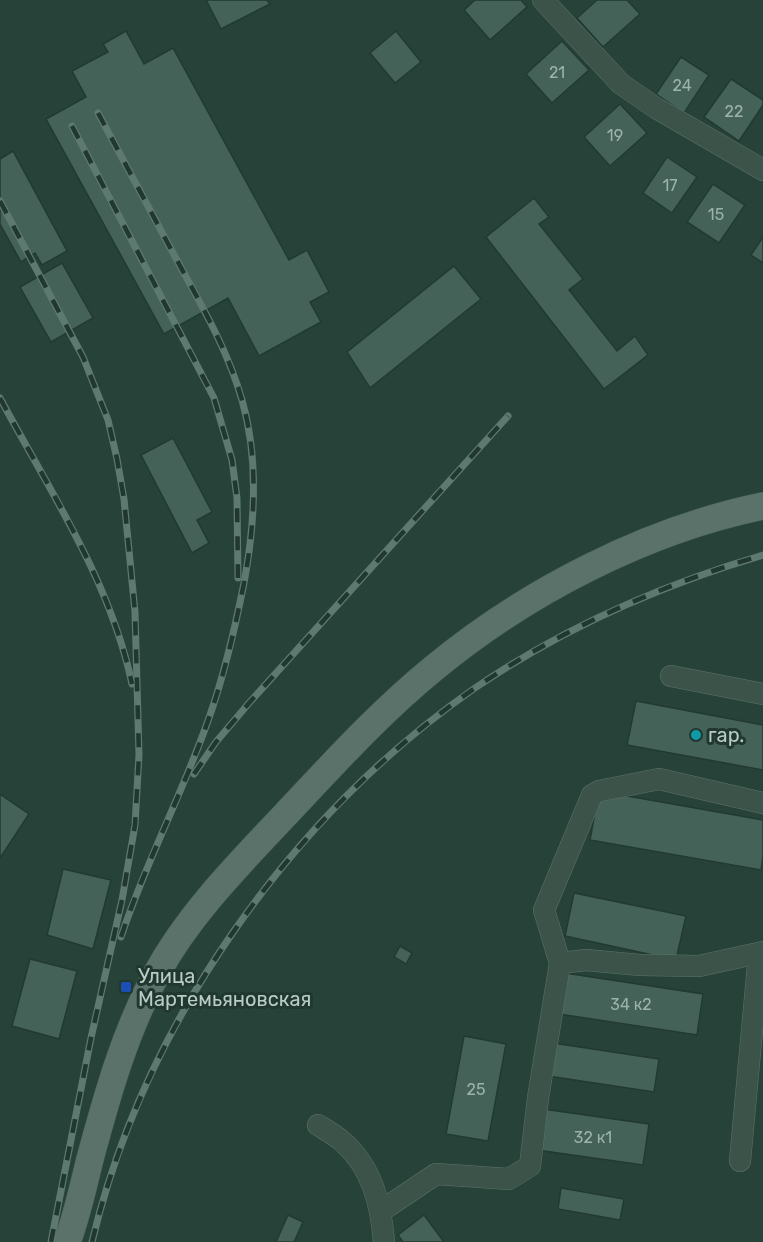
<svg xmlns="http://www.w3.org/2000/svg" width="763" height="1242" viewBox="0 0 763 1242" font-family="Rubik,sans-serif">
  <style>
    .building { fill: #446258; stroke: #223a31; stroke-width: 1.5 }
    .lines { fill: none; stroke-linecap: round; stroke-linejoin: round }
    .minor-casing { stroke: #5d736b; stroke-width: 22 }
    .major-casing { stroke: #485f56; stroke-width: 28 }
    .minor { stroke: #3c534a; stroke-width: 21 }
    .major { stroke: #5a7269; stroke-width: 27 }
    .rail-casing { stroke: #5e796f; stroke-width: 7 }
    .rail { stroke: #20382f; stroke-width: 4.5; stroke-dasharray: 14; stroke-linecap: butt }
    .culture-dot { fill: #0f9aa8; stroke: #20382f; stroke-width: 2 }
    .transit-dot { fill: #1a4fb4; stroke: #20382f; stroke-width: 2 }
    .labels { text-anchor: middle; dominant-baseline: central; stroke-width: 6; stroke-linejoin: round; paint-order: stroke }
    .number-label { font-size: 16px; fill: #9cb2aa }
    .poi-label { font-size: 20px; fill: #b9ccc6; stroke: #20382f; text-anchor: start }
  </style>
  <rect width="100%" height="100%" fill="#274339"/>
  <g class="building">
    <polygon points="206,0 267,0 270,4 221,29"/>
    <polygon points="475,0 521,0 527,7 490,40 464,10"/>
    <polygon points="597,0 627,0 640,14 603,47 577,18"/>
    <polygon points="126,31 144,64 173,48 289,260 307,250 329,292 310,302 321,322 259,356 228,298 164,334 46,119 86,97 72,71 108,52 103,44"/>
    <polygon points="396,31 421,62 395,83 370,53"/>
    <polygon points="562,41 589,70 552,103 526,74"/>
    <polygon points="681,57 709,75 684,113 656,94"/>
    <polygon points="731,79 763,100 763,105 739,141 704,117"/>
    <polygon points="620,104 647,133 610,166 584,137"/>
    <polygon points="13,151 67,251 42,265 35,253 21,262 0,224 0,159"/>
    <polygon points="667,157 697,177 672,213 643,193"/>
    <polygon points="713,184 745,205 719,243 687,222"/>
    <polygon points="534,198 549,217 539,224 583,279 569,290 617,351 635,336 648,355 604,389 486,237"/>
    <polygon points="763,237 763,263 751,255"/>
    <polygon points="62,263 93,318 51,342 20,287"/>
    <polygon points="454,266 481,299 370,388 347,352"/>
    <polygon points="173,438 212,512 197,520 209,543 192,553 141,455"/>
    <polygon points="636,701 763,725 763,770 627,745"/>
    <polygon points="599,791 763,820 763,856 761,870 590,840"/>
    <polygon points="0,794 29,814 0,858"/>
    <polygon points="63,869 111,880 93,949 47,935"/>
    <polygon points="574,893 686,916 676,960 565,936"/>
    <polygon points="400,946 412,953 406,964 394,957"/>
    <polygon points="30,959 77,971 59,1039 12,1026"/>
    <polygon points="565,973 703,994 697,1035 559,1014"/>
    <polygon points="464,1036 506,1044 488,1141 446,1134"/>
    <polygon points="553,1043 659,1059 654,1092 548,1076"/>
    <polygon points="543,1109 649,1124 643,1165 537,1150"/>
    <polygon points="561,1188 624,1199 620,1220 558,1209"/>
    <polygon points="288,1215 303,1222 294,1242 276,1242"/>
    <polygon points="424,1215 444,1242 403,1242 398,1235"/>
  </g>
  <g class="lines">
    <g class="minor-casing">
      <g id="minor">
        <polyline points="543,0 621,84 656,108 763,170"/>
        <polyline points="671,676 763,694"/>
        <polyline points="560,963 544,910 592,795 599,791 659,779 763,803"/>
        <path d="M318 1125C326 1130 335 1135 342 1141 372 1167 381 1204 384 1242"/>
        <polyline points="740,1161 759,954"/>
        <polyline points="381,1211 436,1174 509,1179 530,1166 538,1098 560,963 586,960 640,965 699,966 763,952"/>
      </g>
    </g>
    <g class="major-casing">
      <path id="major" d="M67 1242C77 1216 83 1187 90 1159 107 1096 125 1031 157 973 189 914 239 864 285 815 333 764 380 712 434 668 526 592 646 530 763 506"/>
    </g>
    <use href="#minor" class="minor"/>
    <use href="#major" class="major"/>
    <g class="rail-casing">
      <g id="rail">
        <path d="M98 113C125 163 152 214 179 264 203 308 228 351 242 400 259 459 255 524 244 583 235 628 225 672 210 715 184 791 146 861 121 937"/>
        <polyline points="72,126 214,398 232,460 237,498 238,578"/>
        <polyline points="0,201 83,357 108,420 117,459 124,499 135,612 139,755 135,825 122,900 91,1038 51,1242"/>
        <path d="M0 398C49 490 110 580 132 684"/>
        <polyline points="194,774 216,742 249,703 508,416"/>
        <path d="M92 1242C144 1023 291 816 475 688 563 628 661 585 763 555"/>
      </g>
    </g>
    <use href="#rail" class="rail"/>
  </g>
  <circle class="culture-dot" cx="696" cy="735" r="6"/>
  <rect class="transit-dot" x="120" y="981" width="12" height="12" rx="3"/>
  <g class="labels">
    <g class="number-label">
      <text x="557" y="72">21</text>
      <text x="682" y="85">24</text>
      <text x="734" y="111">22</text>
      <text x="615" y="135">19</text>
      <text x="670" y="185">17</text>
      <text x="716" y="214">15</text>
      <text x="631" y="1004">34 к2</text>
      <text x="476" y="1089">25</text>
      <text x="593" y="1137">32 к1</text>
    </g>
    <g class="poi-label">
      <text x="708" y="735">гар.</text>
      <text x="138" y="976">Улица<tspan x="138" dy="23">Мартемьяновская</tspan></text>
    </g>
  </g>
</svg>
